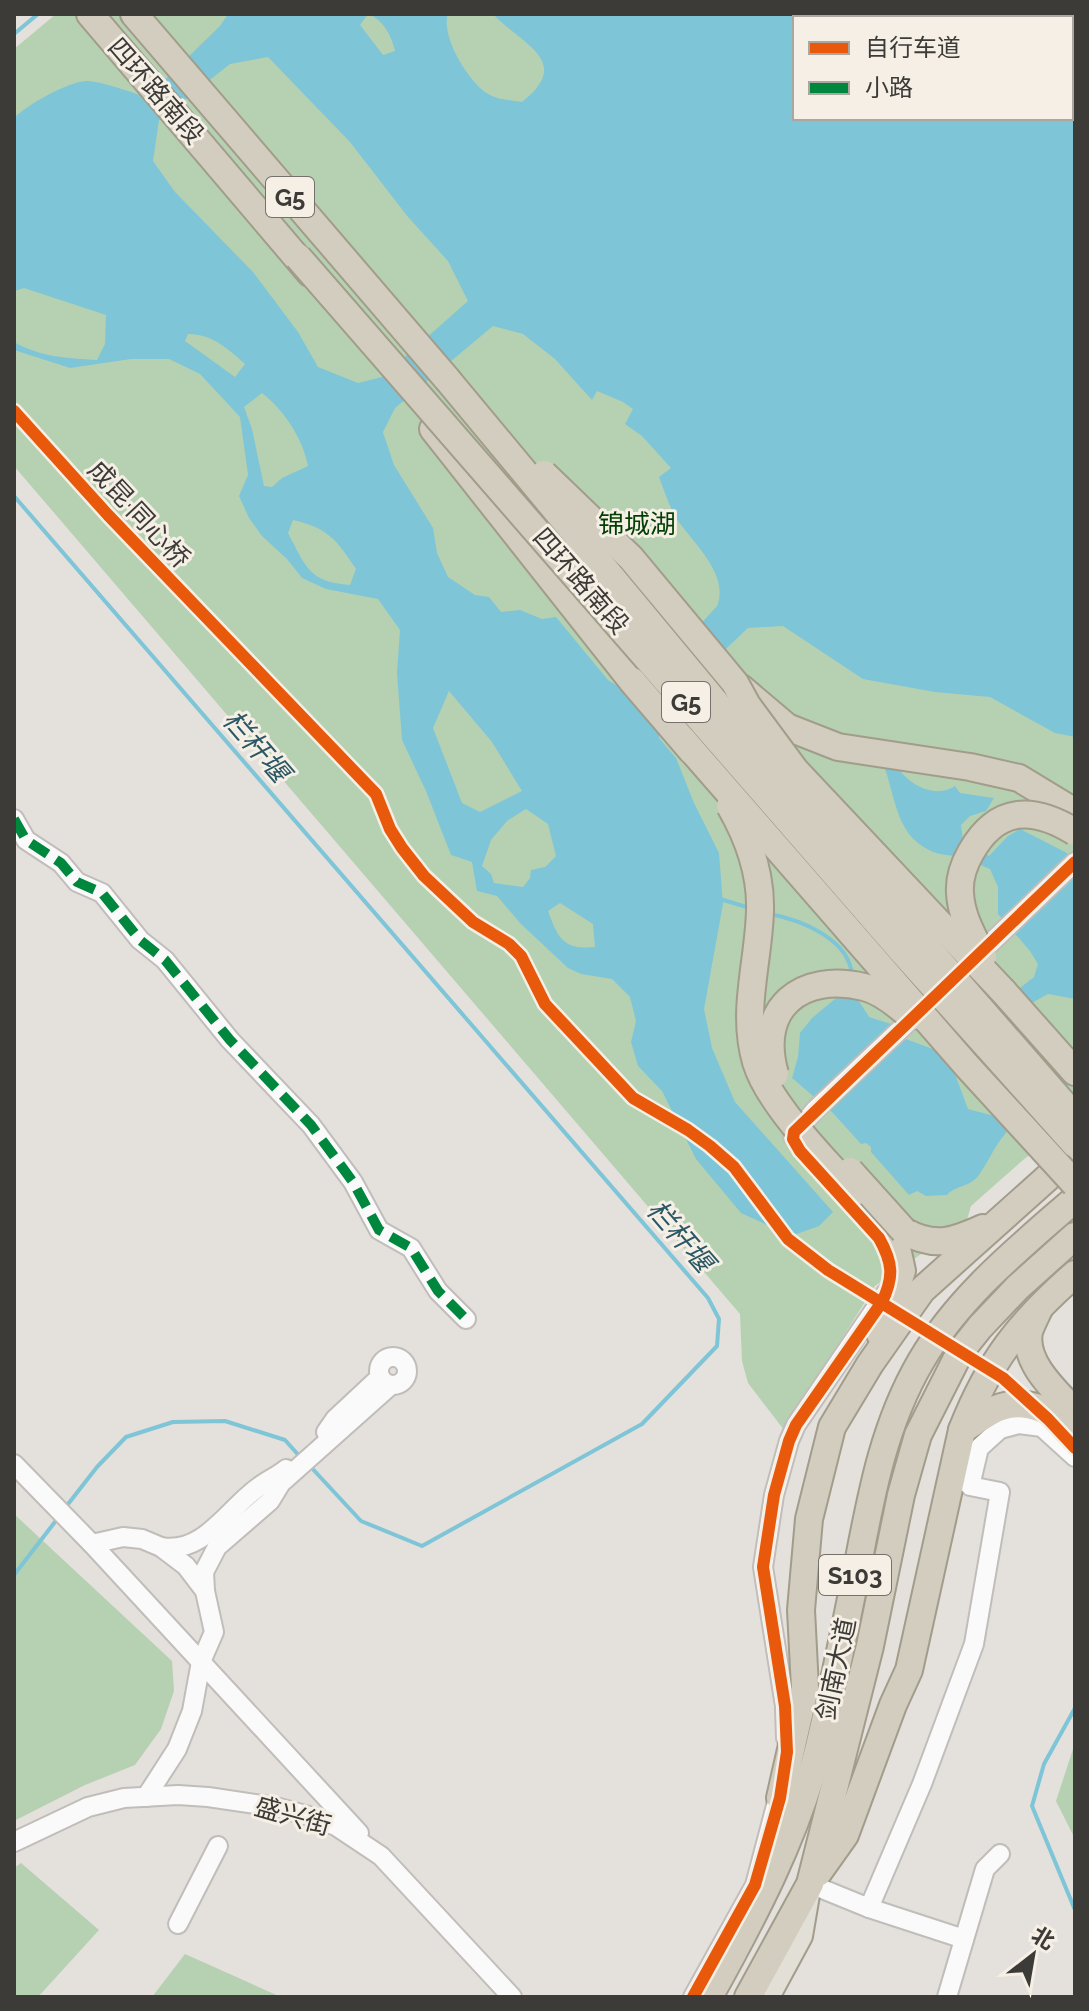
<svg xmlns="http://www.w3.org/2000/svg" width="1089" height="2011" viewBox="0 0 1089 2011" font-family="Raleway,'Noto Sans SC',sans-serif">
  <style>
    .green { fill: #b6d1b1; fill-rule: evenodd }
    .water { fill: #7ec5d7; fill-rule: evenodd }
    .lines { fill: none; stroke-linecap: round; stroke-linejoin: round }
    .stream { stroke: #7ec5d7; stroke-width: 4 }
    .minor-casing { stroke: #c0bdba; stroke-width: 22 }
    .major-casing { stroke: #a29c8b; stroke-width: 26 }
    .highway-casing { stroke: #a29c8b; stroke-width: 30 }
    .minor { stroke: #fbfafa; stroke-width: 18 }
    .major { stroke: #e2dfd6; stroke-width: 22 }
    .highway { stroke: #d2cdbe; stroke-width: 26 }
    .highway-bridge-casing { stroke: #a29c8b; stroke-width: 30; stroke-linecap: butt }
    .highway-bridge { stroke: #d2cdbe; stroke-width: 26 }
    .quiet { stroke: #00873e; stroke-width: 10; stroke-dasharray: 20 10; stroke-linecap: butt }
    .cycleway-casing { stroke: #f5efe6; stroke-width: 17 }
    .cycleway { stroke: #e8590c; stroke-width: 12 }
    .labels { text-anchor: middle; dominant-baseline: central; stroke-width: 6; stroke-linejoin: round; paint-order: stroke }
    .shield { fill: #f5efe6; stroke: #74716c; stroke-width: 2 }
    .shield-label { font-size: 24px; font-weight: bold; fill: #3d3b37 }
    .street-label { font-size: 26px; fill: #3d3b37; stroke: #f5efe6 }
    .park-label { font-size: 26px; fill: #003e02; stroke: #f5efe6 }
    .water-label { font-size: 28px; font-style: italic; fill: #2b5864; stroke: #f5efe6 }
  </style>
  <rect width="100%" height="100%" fill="#e4e0dc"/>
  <g class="green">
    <path d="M56 14H1075V1120L1023 1160 971 1206 966 1223 875 1286 784 1430 748 1383 742 1361 740 1314 14 466V49ZM795 18H1071V118H795Z"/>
    <polygon points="14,1514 172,1661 174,1691 161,1729 135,1765 85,1785 14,1821"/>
    <polygon points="1075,1743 1075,1839 1056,1801"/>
    <polygon points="21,1863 99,1930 38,1997 14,1997 14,1868"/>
    <polygon points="185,1954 281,1997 152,1997"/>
  </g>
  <g class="water">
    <path d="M228 14H368L360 25 383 55 395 51C391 35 384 21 369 14H448C440 36 470 85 490 95 499 100 512 100 522 102 574 61 522 45 493 14H1075V737L1055 733 990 697 935 692 863 679 783 626 748 628 658 713 659 738 676 758 694 803 719 853 723 904 704 1009 712 1048 735 1102 833 1212 819 1226 791 1236 741 1213 696 1159 662 1091 638 1066 631 1042 636 1021 630 997 612 979 581 974 568 968 521 924 497 896 477 891 472 862 451 855 426 791 402 740 397 673 400 630 378 599 326 589 302 578 287 559 262 536 249 518 239 496 248 475 240 417 200 374 169 359H131L70 368 14 350V342C40 357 67 358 97 360L105 344 106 315 24 288 14 291V118C27 105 67 82 86 81 98 80 133 93 147 97L220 26ZM795 18H1071V118H795ZM268 57 350 142 408 217 448 261 468 301 382 377 358 383 318 367 298 332 253 272 175 192 153 161 159 120 230 64ZM493 326 523 334 555 359 592 400 597 391 623 402 633 409 625 424 642 436 671 468 659 477C664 490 669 506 676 518 692 542 730 574 717 606L641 690H624L608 680 556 617 542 619 520 610 501 612 489 597 475 595 448 577 437 553 433 528 394 465 383 432 395 408ZM188 334C212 334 227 348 245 364L235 377 185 341ZM262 393C284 410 303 439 308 466L282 478 272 487 264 486 252 429 244 407ZM293 520C328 528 337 540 356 569L350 585C309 582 306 567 288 533ZM449 691 492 742 522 791 480 812 462 803 433 728ZM526 809 548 824 556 856 545 867 531 870 530 878 523 887 494 883 491 874 482 866 491 840 507 821ZM560 903 593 924 595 947C563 950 558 938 548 911Z"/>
    <path d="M880 757 896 764C905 783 935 800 955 786L960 793 994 798 986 811 970 816 961 825 963 840 989 856 1008 836 1020 829 1067 853 1075 864V999L1048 994 1015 1012 953 1069 968 1109 1002 1118 1075 1057V1080C1054 1096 1021 1114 1005 1134 994 1147 988 1163 978 1176 970 1187 956 1185 947 1195L926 1196 917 1191 909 1195 871 1152V1147L866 1143 861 1144 832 1112 792 1078 798 1057 800 1033 812 1018 835 999 841 984 857 998 869 1017 891 1024 906 1039 938 1051 1034 977 1038 964 1030 951 998 914V887L990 869C980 865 970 859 960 857 951 855 938 855 929 850 892 832 896 789 880 757Z"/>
  </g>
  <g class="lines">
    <g class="stream">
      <polyline points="14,34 38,14"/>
      <polyline points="14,496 708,1298 719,1319 717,1346 642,1424 422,1546 361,1521 309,1465"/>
      <polyline points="720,899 750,908"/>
      <path d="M770 914C801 920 850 939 852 976"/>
      <polyline points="65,1508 97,1467 126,1437 173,1422 225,1421 285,1440 302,1459"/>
      <polyline points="14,1575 58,1518"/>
      <polyline points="1075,1708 1044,1764 1032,1806 1075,1910"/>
    </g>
    <g class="minor-casing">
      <g id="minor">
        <polyline points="14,819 26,840 61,863 77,882 102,893 140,940 165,960 230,1040 311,1125 353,1182 379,1230 411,1248 438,1291 466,1319"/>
        <polyline points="973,960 1075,862"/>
        <polyline points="793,1136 815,1110 920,1011"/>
        <circle cx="393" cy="1371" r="14"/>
        <polyline points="326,1432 335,1419 380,1377"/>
        <polyline points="14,1464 92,1544 359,1833"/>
        <polyline points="92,1544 123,1537 142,1539 161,1547 186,1566 205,1591 214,1632 201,1662 192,1711 177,1749 146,1797"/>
        <path d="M161 1547C204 1555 229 1507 260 1486 269 1479 278 1476 286 1469"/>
        <polyline points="205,1591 204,1572 217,1547 270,1501 281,1483 391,1385"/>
        <polyline points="786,1738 785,1706 763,1567 774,1495 789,1441 796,1425 886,1293"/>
        <polyline points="14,1842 88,1807 124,1798 178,1795 208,1797 276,1807 309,1816 336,1826 381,1856 512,1997"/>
        <polyline points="810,1884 869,1908 964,1939"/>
        <polyline points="869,1908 922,1784 974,1644 1000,1492 970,1486 979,1448 1000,1429 1019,1424 1042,1427 1075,1457"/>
        <polyline points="178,1924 218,1846"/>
        <polyline points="693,1997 755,1885 781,1787"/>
        <polyline points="947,1997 985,1869 1000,1854"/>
      </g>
    </g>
    <g class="major-casing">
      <polyline id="major" points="768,1997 801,1936 808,1895"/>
    </g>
    <g class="highway-casing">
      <g id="highway">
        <polyline points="90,14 310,273"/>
        <polyline points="134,14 447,379"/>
        <polyline points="433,429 632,681"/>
        <polyline points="741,688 787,727 838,747 970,767 1019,778 1075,812"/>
        <polyline points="1003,991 1075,1072"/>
        <polyline points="854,1193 897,1248 902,1271 880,1334"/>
        <path d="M904 1231C934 1248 952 1242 983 1228"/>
        <path d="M1039 1309C1036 1316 1031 1325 1029 1332 1023 1363 1057 1392 1075 1412"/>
        <path d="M962 1430C974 1423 988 1411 1001 1407 1029 1398 1057 1413 1075 1433"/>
        <polyline points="780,1798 805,1688 801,1610 809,1519 832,1427 870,1364 922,1290 1075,1153"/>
        <path d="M818 1873 845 1835 893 1705 909 1670 962 1430C989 1361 1020 1322 1075 1274"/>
        <path d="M709 1997C753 1918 797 1835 819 1747 833 1688 845 1628 857 1569 871 1496 883 1426 921 1361 959 1296 1019 1248 1075 1199"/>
        <polyline points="748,1997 810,1884 870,1646 901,1495 918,1435 960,1352 980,1327 1018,1287 1075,1236"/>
      </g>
    </g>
    <use href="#minor" class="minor"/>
    <use href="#major" class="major"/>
    <use href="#highway" class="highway"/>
    <g class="highway-bridge-casing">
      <g id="highway-bridge">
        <polyline points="298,257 901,950 1075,1144"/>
        <polyline points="447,379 760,756 1075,1117"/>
        <polyline points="544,474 631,558 735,683 747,705 795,770 1003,991"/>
        <polyline points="632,681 692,751"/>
        <polyline points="682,739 967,1066 1075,1184"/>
        <path d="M730 806C749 839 761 873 760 910 759 961 741 1011 756 1062 769 1105 824 1158 854 1193"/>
        <path d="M983 956C973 936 961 916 960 893 959 879 964 864 971 852 997 806 1033 806 1075 832"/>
        <path d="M775 1074C756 1008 801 972 864 987 880 991 899 1006 911 1017"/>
        <polyline points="850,1171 904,1231"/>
      </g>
    </g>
    <use href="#highway-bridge" class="highway-bridge"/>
    <polyline class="quiet" points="14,819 26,840 61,863 77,882 102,893 140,940 165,960 230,1040 311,1125 353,1182 379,1230 411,1248 438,1291 466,1319"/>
    <g class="cycleway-casing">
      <g id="cycleway">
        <polyline points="14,411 108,515 376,794 390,829 402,848 424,876 473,922 509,944 521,956 545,1004 633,1098 688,1130 710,1146 734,1167 788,1239 828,1270 1003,1378 1048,1419 1075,1448"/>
        <path d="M693 1997 755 1885 780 1798 787 1752 785 1706 763 1567 774 1495 789 1441 796 1425 882 1302C894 1277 893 1263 879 1238L800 1151 793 1139 794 1132 1075 862"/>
      </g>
    </g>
    <use href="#cycleway" class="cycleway"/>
  </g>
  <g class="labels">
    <g class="shield">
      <rect x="266" y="177" width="48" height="40" rx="6"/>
      <rect x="662" y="682" width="48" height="40" rx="6"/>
      <rect x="819" y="1555" width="72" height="40" rx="6"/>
    </g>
    <g class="shield-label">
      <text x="290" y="197">G5</text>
      <text x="686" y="702">G5</text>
      <text x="855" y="1575">S103</text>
    </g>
    <g class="street-label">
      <text transform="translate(156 91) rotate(49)">四环路南段</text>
      <text transform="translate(139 514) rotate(47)">成昆·同心桥</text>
      <text transform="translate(581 581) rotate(49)">四环路南段</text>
      <text transform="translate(836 1669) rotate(-78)">剑南大道</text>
      <text transform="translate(293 1816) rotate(16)">盛兴街</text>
    </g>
    <g class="park-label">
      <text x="637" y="524">锦城湖</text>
    </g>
    <g class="water-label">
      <text transform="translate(256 746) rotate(49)">栏杆堰</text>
      <text transform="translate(680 1236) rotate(49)">栏杆堰</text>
    </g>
  </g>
  <rect width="1089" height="2011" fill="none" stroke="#3d3b37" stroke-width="32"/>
  <rect x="793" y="16" width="280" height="104" fill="#f5efe6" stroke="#aba7a0" stroke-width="2"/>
  <rect x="809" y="42" width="40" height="12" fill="#e8590c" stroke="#aba7a0" stroke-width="2"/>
  <text x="865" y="56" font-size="24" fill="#3d3b37">自行车道</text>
  <rect x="809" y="82" width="40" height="12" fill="#00873e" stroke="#aba7a0" stroke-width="2"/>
  <text x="865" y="96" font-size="24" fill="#3d3b37">小路</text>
  <g transform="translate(1033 1955) rotate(31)" stroke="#f5efe6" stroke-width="6" paint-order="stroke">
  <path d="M0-6L14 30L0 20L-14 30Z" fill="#3d3b37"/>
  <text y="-12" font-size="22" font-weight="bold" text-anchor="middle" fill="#3d3b37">北</text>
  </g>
</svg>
